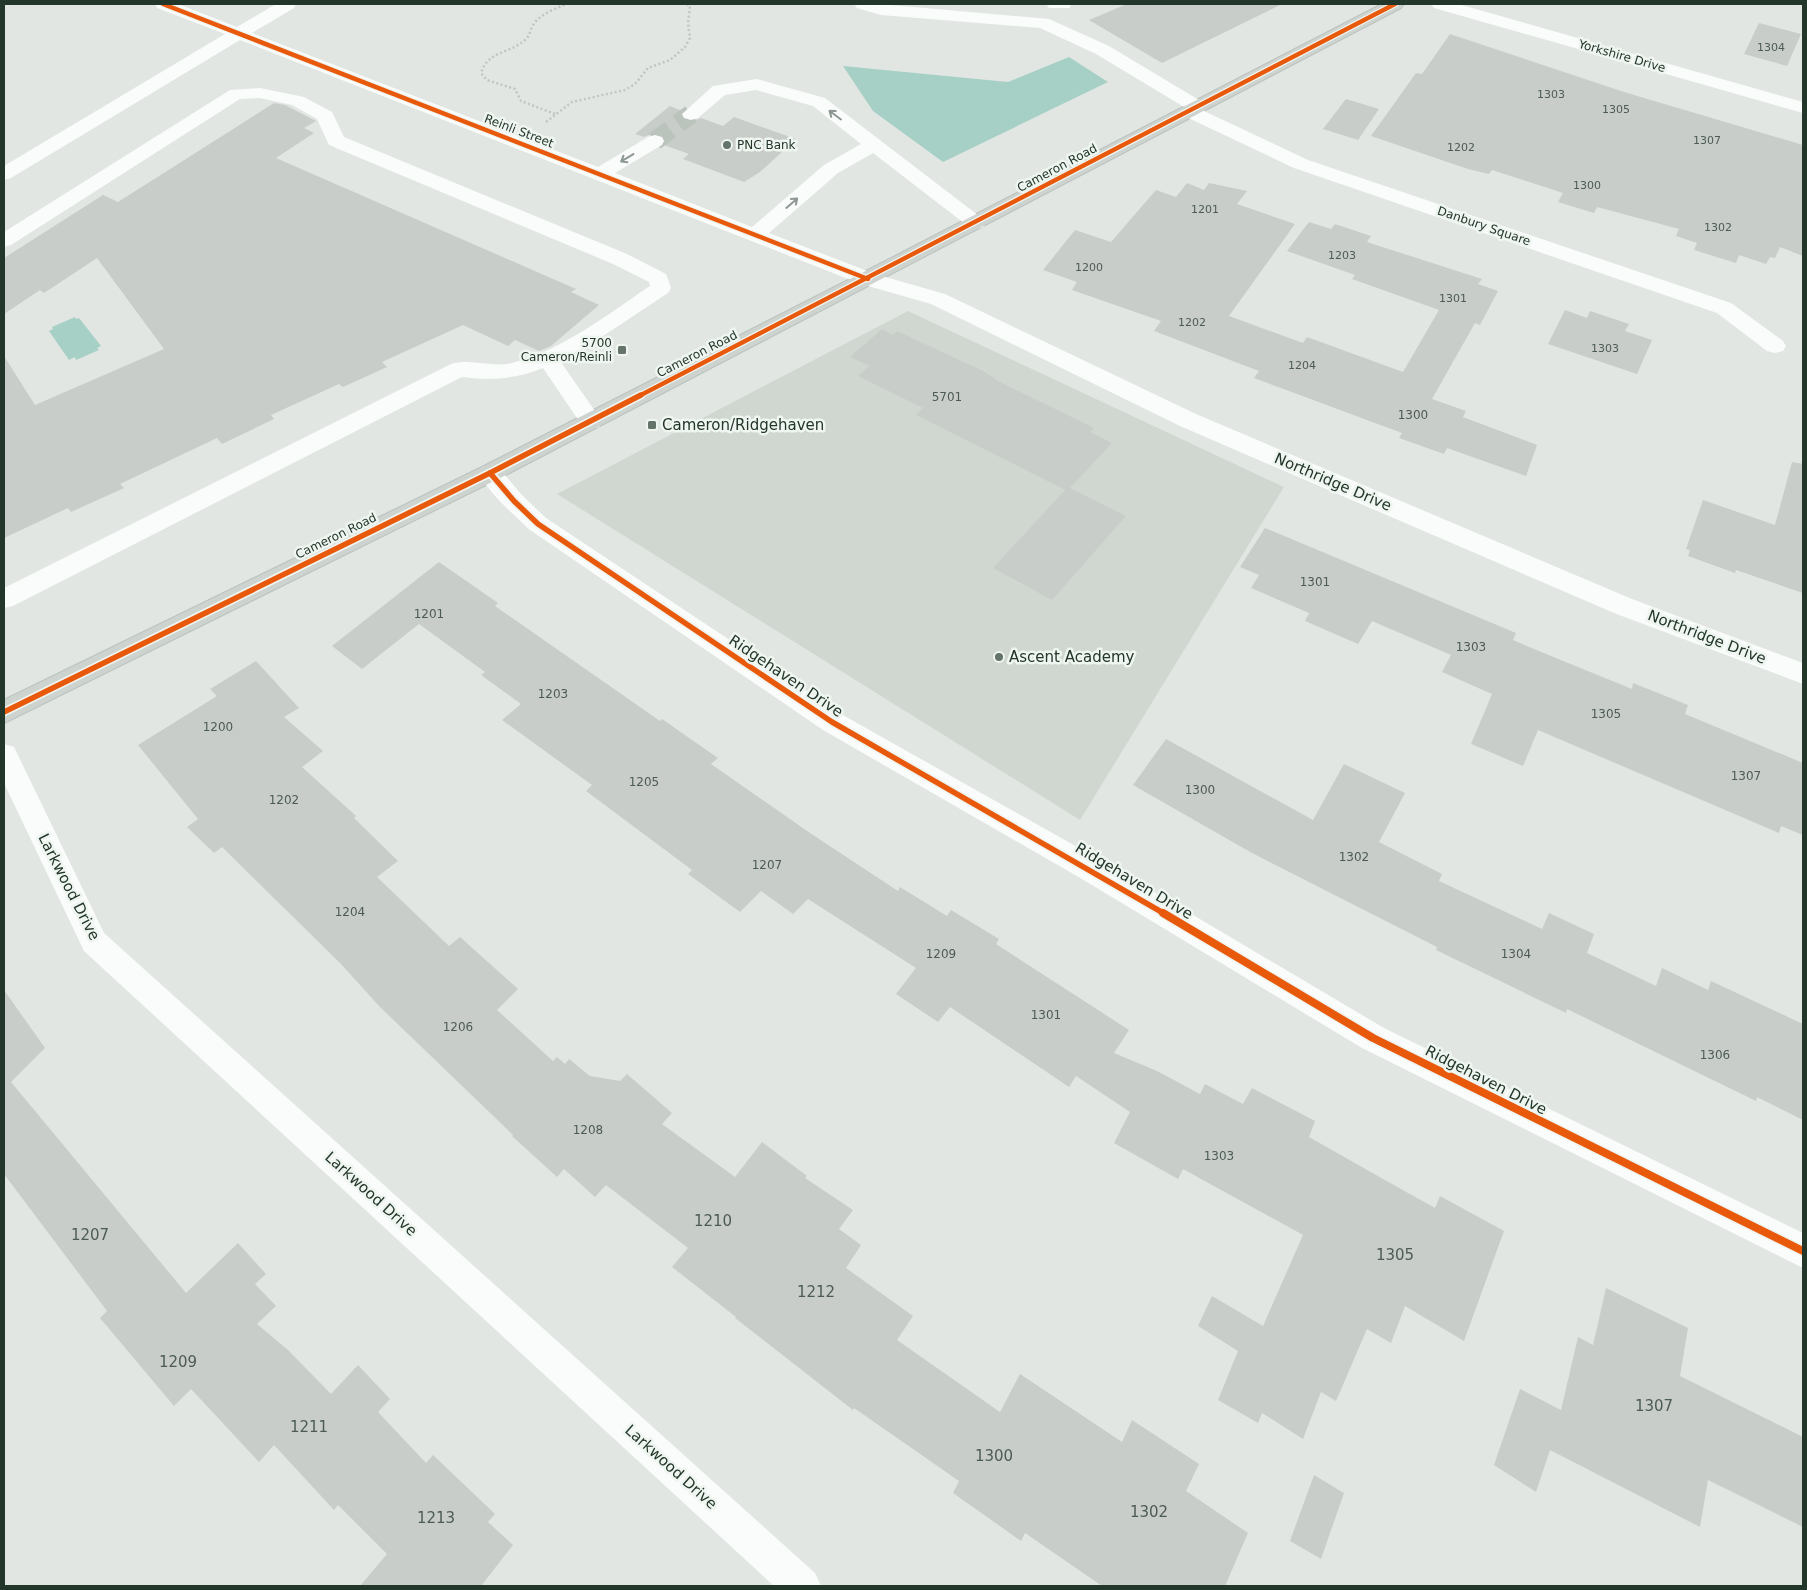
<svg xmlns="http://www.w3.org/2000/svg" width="1807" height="1590" viewBox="0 0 1807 1590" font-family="'DejaVu Sans',sans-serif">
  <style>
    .built { fill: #d0d7d1 }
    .water { fill: #a6d0c6 }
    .building { fill: #c9cdca }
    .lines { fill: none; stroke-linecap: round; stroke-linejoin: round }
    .minor-tunnel { stroke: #bbc3bd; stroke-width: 19; stroke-dasharray: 19 10; stroke-linecap: butt }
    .major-casing { stroke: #bcc3be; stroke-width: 2 }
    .path { stroke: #c0c6c2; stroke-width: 2.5; stroke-dasharray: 2 2.5; stroke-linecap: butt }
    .minor { fill: #fafbfb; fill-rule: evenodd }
    .major { fill: #cdd3cf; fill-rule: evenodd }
    .cycleway-far2-casing { stroke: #eff5f0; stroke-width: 7 }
    .cycleway-far1-casing { stroke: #eff5f0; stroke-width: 9 }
    .cycleway-casing { stroke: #eff5f0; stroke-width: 11 }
    .cycleway-far2 { stroke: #e8590c; stroke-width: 4.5 }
    .cycleway-far1 { stroke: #e8590c; stroke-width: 5.5 }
    .cycleway { stroke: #e8590c; stroke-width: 8 }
    .oneway { stroke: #8e9892 }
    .poi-dot { fill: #65746a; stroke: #eff5f0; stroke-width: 2 }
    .labels { text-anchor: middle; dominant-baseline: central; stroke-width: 5; stroke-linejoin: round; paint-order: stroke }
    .far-number-label { font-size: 11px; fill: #4c5c52 }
    .far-street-label { font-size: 12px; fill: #223629; stroke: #eff5f0 }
    .far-poi-label { font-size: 12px; fill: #223629; stroke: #eff5f0; text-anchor: start }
    .number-label { font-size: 12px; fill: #4c5c52 }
    .poi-label { font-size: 15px; fill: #223629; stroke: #eff5f0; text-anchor: start }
    .street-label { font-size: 15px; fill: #223629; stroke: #eff5f0 }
    .near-number-label { font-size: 15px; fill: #4c5c52 }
  </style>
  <rect width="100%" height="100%" fill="#e1e6e2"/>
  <polygon class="built" points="908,311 1284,487 1080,820 557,494"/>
  <g class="water">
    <polygon points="1069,57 1108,82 943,162 873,111 843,66 1008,82"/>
    <polygon points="75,317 76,319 79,318 101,346 97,348 99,350 76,360 75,357 69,360 49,331 53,329 52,327"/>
  </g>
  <g class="building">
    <polygon points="1127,4 1282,4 1162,63 1089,20"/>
    <polygon points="1759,23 1801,34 1787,66 1744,54"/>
    <polygon points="1450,34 1624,92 1803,145 1803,256 1780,247 1775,258 1770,257 1766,264 1739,255 1736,263 1694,250 1697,243 1676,236 1679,229 1597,207 1594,213 1558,202 1563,193 1492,170 1489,174 1468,169 1371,136 1416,73 1422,74"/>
    <polygon points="1346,99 1379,109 1358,140 1323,129"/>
    <polygon points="274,103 285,105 316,121 304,128 314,133 276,158 576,289 571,292 599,305 551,346 539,351 515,340 508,346 463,325 382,362 387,367 343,387 339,384 271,415 274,419 222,444 217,438 120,484 124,488 71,512 68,508 4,538 4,356 35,405 164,349 97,258 44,293 40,290 4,314 4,258 103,195 118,202"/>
    <polygon points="670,106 682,111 680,114 682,119 690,122 701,118 723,126 734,117 796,139 760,172 744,182 683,159 689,154 664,145 666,140 663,135 654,133 644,137 635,134"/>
    <polygon points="1187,183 1204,190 1209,183 1247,191 1237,204 1295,224 1229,316 1303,343 1307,337 1403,372 1439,310 1352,279 1355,275 1287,251 1309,222 1331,229 1335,224 1371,236 1367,242 1482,279 1478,284 1498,291 1480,325 1475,323 1432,399 1466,411 1463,417 1537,445 1526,476 1447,448 1444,454 1399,438 1402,433 1254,378 1259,371 1154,331 1161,321 1072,290 1077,282 1043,270 1075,230 1111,242 1156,190 1176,197"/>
    <polygon points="1565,310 1587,318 1590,311 1629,324 1625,331 1652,340 1637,374 1548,344"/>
    <polygon points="882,329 893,335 897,331 983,371 1000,382 1094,428 1091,432 1112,443 1070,488 1126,516 1052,600 993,568 1065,490 916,415 923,408 858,376 869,366 850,357"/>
    <polygon points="1792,462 1803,464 1803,593 1736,570 1735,573 1688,556 1690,550 1686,549 1703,500 1775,525"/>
    <polygon points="1265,528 1516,633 1513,640 1551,656 1632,689 1633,683 1688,705 1685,714 1803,763 1803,835 1781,826 1779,833 1538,730 1523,766 1471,744 1492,694 1442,672 1451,655 1372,621 1358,644 1305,621 1309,613 1251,588 1259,575 1240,567"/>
    <polygon points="439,562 498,603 495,606 660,721 662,719 718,758 711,764 810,833 898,891 900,887 947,916 951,910 999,939 996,944 1129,1030 1114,1053 1157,1071 1200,1094 1205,1084 1243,1104 1252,1088 1315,1121 1309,1137 1376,1175 1435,1208 1440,1196 1504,1231 1464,1341 1405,1306 1391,1343 1367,1329 1336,1401 1321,1392 1303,1439 1262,1413 1258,1423 1218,1400 1238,1351 1198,1326 1212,1296 1263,1326 1303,1235 1183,1169 1178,1179 1114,1143 1130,1112 1076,1076 1069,1087 950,1007 938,1022 896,994 916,968 808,899 793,914 761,891 740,912 688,874 692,870 586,791 592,785 502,720 521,704 481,675 485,672 419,624 362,669 332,646"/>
    <polygon points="256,661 299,708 284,717 323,751 302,767 356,816 354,818 398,861 377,877 449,946 460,937 518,989 497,1010 553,1061 557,1057 565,1064 569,1059 590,1076 620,1081 627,1074 672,1113 662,1124 735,1177 762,1142 807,1176 805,1178 853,1210 839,1229 861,1245 846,1268 913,1316 897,1340 1000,1412 1020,1374 1122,1442 1132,1420 1199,1464 1186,1491 1248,1533 1225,1586 1102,1586 1025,1533 1021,1541 953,1493 959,1481 854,1408 853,1410 735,1318 736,1317 672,1267 688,1248 606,1185 595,1197 564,1169 557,1177 512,1136 513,1135 380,1007 341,964 222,847 214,853 187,827 198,819 138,745 217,696 210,689"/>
    <polygon points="1166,739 1313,820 1344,764 1405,793 1379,842 1442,874 1439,881 1542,929 1549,913 1594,934 1587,953 1656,986 1662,968 1708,990 1711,981 1803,1024 1803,1120 1757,1097 1756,1101 1567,1009 1566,1013 1436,950 1437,947 1252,853 1133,785"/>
    <polygon points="4,990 45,1048 11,1082 186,1293 238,1243 266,1274 255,1284 276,1306 257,1324 288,1350 331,1394 358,1365 390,1399 378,1412 426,1463 433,1455 495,1514 488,1522 513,1545 481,1586 360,1586 387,1554 338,1505 334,1510 274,1445 259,1462 191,1389 174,1406 100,1318 107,1311 4,1174"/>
    <polygon points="1606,1288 1688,1328 1680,1376 1803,1437 1803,1527 1708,1480 1700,1527 1550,1450 1536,1492 1494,1465 1520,1389 1561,1410 1578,1337 1593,1345"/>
    <polygon points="1314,1475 1344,1493 1321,1559 1290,1541"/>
  </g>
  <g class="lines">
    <polyline class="minor-tunnel" points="655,141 691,114"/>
    <g class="major-casing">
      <polygon id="major" points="1382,4 1404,4 1401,8 498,479 4,723 4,700 482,467 899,254"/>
    </g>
    <g class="path">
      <path d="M555 114 521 101 515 89 487 80 481 73C488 50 511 54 526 39 530 35 530 30 533 25 540 14 555 9 566 4"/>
      <polyline points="546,122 572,102 625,90 635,84 648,68 670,60 685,47 690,38 688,23 690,6 687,4"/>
    </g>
    <g class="minor">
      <polygon points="155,4 178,4 237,27 276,4 296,4 294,8 252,33 598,167 648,137 655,135 662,137 664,141 662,145 615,173 752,227 824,165 861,144 813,106 756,90 725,95 698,118 691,120 684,118 682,114 713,86 757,79 825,98 983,219 986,223 983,227 976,229 969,227 873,153 838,173 769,233 875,274 945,294 1196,414 1632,599 1803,663 1803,684 1614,613 1180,426 931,304 861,284 240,40 11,178 4,180 4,166 225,34 157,8"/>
      <polygon points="854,4 879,4 1049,19 1109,46 1204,103 1206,107 1204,111 1308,160 1731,303 1783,341 1786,346 1783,351 1775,353 1767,351 1717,313 1294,168 1182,115 1180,111 1184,107 1096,54 1040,28 881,15 857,8"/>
      <polygon points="1046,4 1072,4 1069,8 1049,8"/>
      <polygon points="1431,4 1458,4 1803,102 1803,113 1434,8"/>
      <path d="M260 88 304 97 332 112 344 137 627 254 666 274 671 288 668 293 597 340 560 361 602 421 599 427 591 429 583 427 543 368C517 379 490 381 462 377L13 606 4 608V588L451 364C471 358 492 368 512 363 563 350 608 314 650 286L649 282 613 264 329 145 317 119 292 105 260 98 240 99 11 245 4 247V232L230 90Z"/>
      <path d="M490 465 498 467 522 495 546 518 841 714 1102 861 1384 1028 1803 1233V1268L1362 1048 1082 879 823 730 530 530C512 513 491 495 478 473L482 467Z"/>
      <polygon points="4,744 14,747 104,933 815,1573 821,1586 774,1586 84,951 4,783"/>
    </g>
    <use href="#major" class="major"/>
    <g class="cycleway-far2-casing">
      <g id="cycleway-far2">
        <polyline points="163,4 868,279"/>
        <polyline points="639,396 1395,4"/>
      </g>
    </g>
    <g class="cycleway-far1-casing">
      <g id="cycleway-far1">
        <polyline points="490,473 514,501 538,524 832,722 1165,914"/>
        <polyline points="4,712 490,473 641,395"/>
      </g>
    </g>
    <g class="cycleway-casing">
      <polyline id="cycleway" points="1163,913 1373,1038 1803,1251"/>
    </g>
    <use href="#cycleway-far2" class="cycleway-far2"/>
    <use href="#cycleway-far1" class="cycleway-far1"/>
    <use href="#cycleway" class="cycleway"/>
  </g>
  <defs><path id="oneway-shaft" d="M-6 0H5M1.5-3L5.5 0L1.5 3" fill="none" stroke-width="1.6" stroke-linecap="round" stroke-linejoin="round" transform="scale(1.25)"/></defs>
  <g class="oneway">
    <use href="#oneway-shaft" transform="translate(835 115) rotate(-143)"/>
    <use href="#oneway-shaft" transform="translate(627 158) rotate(149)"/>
    <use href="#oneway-shaft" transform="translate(792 203) rotate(-41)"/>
  </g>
  <g class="poi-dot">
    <circle cx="727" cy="145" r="5"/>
    <rect x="617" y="345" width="10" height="10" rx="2.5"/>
    <rect x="647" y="420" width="10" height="10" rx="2.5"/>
    <circle cx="999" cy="657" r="5"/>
  </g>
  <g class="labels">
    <g class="far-number-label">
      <text x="1771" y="47">1304</text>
      <text x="1551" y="94">1303</text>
      <text x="1616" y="109">1305</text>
      <text x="1707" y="140">1307</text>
      <text x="1461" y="147">1202</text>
      <text x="1587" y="185">1300</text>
      <text x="1205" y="209">1201</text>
      <text x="1718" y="227">1302</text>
      <text x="1342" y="255">1203</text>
      <text x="1089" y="267">1200</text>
      <text x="1453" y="298">1301</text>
      <text x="1192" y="322">1202</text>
      <text x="1605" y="348">1303</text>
      <text x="1302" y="365">1204</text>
    </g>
    <g class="far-street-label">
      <text transform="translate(1622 56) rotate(16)">Yorkshire Drive</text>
      <text transform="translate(519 131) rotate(21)">Reinli Street</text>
      <text transform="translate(1057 168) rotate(-28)">Cameron Road</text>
      <text transform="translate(1484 226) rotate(19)">Danbury Square</text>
      <text transform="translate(697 354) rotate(-27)">Cameron Road</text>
      <text transform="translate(336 536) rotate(-26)">Cameron Road</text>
    </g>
    <g class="far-poi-label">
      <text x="737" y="145">PNC Bank</text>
      <text x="612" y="343" text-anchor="end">5700<tspan x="612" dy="14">Cameron/Reinli</tspan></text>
    </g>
    <g class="number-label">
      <text x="947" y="397">5701</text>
      <text x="1413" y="415">1300</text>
      <text x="1315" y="582">1301</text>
      <text x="429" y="614">1201</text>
      <text x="1471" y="647">1303</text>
      <text x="553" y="694">1203</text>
      <text x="1606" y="714">1305</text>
      <text x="218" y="727">1200</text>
      <text x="1746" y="776">1307</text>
      <text x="644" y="782">1205</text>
      <text x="1200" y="790">1300</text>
      <text x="284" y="800">1202</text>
      <text x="1354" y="857">1302</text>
      <text x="767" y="865">1207</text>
      <text x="350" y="912">1204</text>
      <text x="941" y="954">1209</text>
      <text x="1516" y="954">1304</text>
      <text x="1046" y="1015">1301</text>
      <text x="458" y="1027">1206</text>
      <text x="1715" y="1055">1306</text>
      <text x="588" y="1130">1208</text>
      <text x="1219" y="1156">1303</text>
    </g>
    <g class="poi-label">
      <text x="662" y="425">Cameron/Ridgehaven</text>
      <text x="1009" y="657">Ascent Academy</text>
    </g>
    <g class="street-label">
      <text transform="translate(1333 482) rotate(23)">Northridge Drive</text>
      <text transform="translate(1707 637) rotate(21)">Northridge Drive</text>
      <text transform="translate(786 676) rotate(34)">Ridgehaven Drive</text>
      <text transform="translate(1134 881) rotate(31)">Ridgehaven Drive</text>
      <text transform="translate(69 887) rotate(63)">Larkwood Drive</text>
      <text transform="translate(1486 1080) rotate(27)">Ridgehaven Drive</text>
      <text transform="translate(371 1194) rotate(42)">Larkwood Drive</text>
      <text transform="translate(671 1467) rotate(42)">Larkwood Drive</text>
    </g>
    <g class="near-number-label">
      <text x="713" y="1221">1210</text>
      <text x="90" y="1235">1207</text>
      <text x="1395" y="1255">1305</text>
      <text x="816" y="1292">1212</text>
      <text x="178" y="1362">1209</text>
      <text x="1654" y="1406">1307</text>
      <text x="309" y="1427">1211</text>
      <text x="994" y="1456">1300</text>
      <text x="1149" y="1512">1302</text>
      <text x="436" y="1518">1213</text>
    </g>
  </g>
  <rect width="1807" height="1590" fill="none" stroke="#223629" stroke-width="10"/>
</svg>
